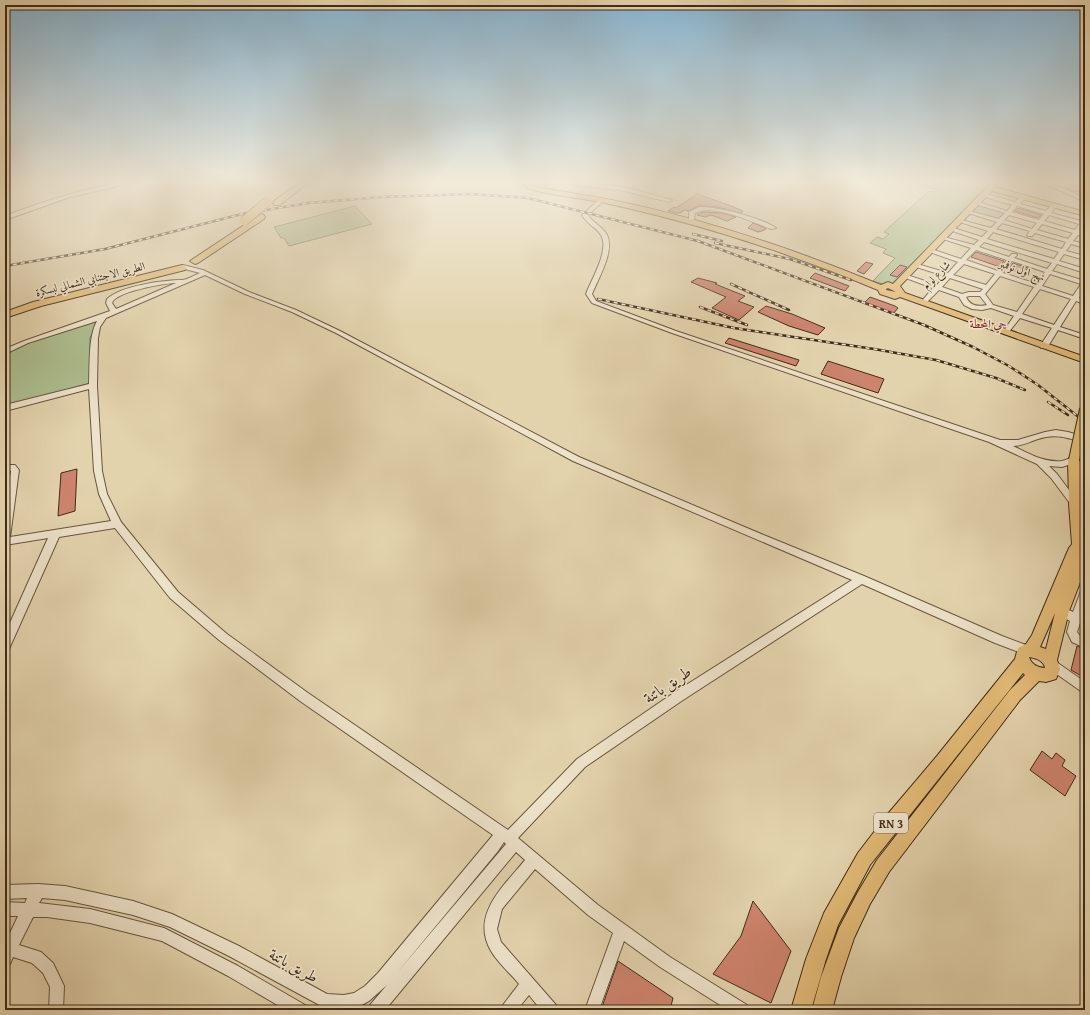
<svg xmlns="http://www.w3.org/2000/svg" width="1090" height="1015" viewBox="0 0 1090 1015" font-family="'Gentium Book Plus',Amiri,serif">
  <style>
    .green { fill: #adbe8f; stroke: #777454 }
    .building { fill: #cd836d; stroke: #412b18 }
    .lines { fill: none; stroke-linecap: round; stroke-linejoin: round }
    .minor-casing { stroke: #6a553d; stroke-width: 2 }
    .major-casing { stroke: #412b18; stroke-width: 2 }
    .highway-casing { stroke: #412b18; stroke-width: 2 }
    .minor { fill: #ede2ca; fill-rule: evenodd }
    .major { fill: #e2ba76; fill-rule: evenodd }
    .highway { fill: #e2ba76; fill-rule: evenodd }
    .rail-casing { stroke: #412b18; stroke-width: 2.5 }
    .rail { stroke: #ede2ca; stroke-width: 1.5; stroke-dasharray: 4; stroke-linecap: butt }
    .major-bridge-casing { stroke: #412b18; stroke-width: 12; stroke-linecap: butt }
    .highway-bridge-casing { stroke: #412b18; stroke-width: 10; stroke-linecap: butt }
    .major-bridge { stroke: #e2ba76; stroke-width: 10 }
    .highway-bridge { stroke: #e2ba76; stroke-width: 9 }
    .labels { text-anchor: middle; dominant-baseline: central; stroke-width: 3.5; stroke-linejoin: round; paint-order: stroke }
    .far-street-label { font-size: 11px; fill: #412b18; stroke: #ede2ca }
    .far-neighbourhood-label { font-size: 12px; fill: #7a1f14; stroke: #ede2ca }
    .shield { fill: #ede2ca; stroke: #75624d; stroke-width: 1 }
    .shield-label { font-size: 12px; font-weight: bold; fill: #412b18 }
    .near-street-label { font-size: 16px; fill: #412b18; stroke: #ede2ca }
  </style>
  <rect width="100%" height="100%" fill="#e3d3ad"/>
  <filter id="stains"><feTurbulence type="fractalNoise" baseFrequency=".005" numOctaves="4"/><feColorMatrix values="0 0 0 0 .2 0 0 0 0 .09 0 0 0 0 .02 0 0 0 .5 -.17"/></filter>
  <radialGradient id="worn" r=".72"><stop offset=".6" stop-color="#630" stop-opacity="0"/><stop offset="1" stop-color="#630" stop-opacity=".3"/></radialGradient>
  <g class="green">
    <polygon points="914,183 990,183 892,284 883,284 873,281 895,258 883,253 886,249 870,243 877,237 883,239 889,234 884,232 929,191 934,192 937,190"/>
    <polygon points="977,204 1005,213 998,220 970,211"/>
    <polygon points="355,206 372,224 289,246 284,238 281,238 274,227"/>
    <polygon points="95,321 99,321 90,338 91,383 5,406 5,354 25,344"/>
  </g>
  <g class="building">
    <polygon points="1065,183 1085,183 1085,189 1080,190 1080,192 1073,191 1067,189 1071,186"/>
    <polygon points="697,194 731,206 743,211 741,213 717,207 699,206 688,211 685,210 680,213 676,213 668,211 674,207 676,208"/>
    <polygon points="1018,208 1041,215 1038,218 1015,211"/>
    <polygon points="703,212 722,213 736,217 727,221 711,215 705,217 697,215"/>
    <polygon points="753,223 763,227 766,229 762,231 758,232 748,228"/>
    <polygon points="976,252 1004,261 1000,267 971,257"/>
    <polygon points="866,262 873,264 864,274 857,271"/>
    <polygon points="1013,263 1028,268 1023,274 1008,269"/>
    <polygon points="900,265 907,267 897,277 890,275"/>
    <polygon points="815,273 849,286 845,291 810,278"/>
    <polygon points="698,278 717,283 715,284 745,296 738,301 754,307 739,320 712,308 726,297 691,282"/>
    <polygon points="870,297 895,306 898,308 893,314 864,303"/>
    <polygon points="766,306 792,314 825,328 818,335 789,326 758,312"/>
    <polygon points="729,338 799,360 796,366 725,343"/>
    <polygon points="828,361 884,379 878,393 821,374"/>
    <polygon points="77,469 75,511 58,516 61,473"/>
    <polygon points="1077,646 1085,649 1085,678 1071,670"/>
    <polygon points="1042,751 1052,759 1056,753 1065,760 1062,766 1076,776 1065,796 1030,770"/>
    <polygon points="753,901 791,951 771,1003 713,974 741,936"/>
    <polygon points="618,961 673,998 670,1010 601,1010"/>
  </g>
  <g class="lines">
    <g class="minor-casing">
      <g id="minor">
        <path d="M120 183H131L67 198 5 220V216C42 202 80 189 120 183Z"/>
        <polygon points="575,183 588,183 624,187 672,200 669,202 624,191 578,185"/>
        <polygon points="1044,183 1051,183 1085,198 1085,202"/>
        <path d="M983 193 1015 202 1023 195 1026 197 1020 204 1046 211 1054 203 1057 205 1051 213 1081 221 1085 218V226L1080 232 1085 233V237L1078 235 1073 241 1085 244V248L1071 244 1066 251 1085 256V260L1064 254 1059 261 1085 269V273L1057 264 1052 271 1085 281V288L1079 298 1085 300V304L1076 301 1060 327 1085 335V339L1058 330 1047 348H1041L1040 346 1052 328 1020 318 1008 333H1004L1003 332 1014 316 991 308 982 310 972 309 964 305 959 297 939 290 925 304H921V302L933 288 903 277V275H907L937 285 945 276 913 266V264H917L948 273 958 262 927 251V249H931L961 259 971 248 940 238V236L974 245 979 240 947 229 950 227 982 237 988 231 957 221V219L991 228 997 222 965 212V210L999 219 1005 213 972 203 975 201 1007 211 1012 205 981 196 980 195ZM1017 206 1044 214 1039 220 1012 212ZM1009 215 1037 223 1032 229 1004 220ZM1049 215 1079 224 1075 230 1044 221ZM1002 223 1030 231 1027 235 1028 236H1032L1035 233 1066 242 1062 249 996 229ZM1042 224 1073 233 1068 239 1037 230ZM993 232 1059 252 1054 259 987 239ZM984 242 1052 263 1047 269 1014 258 1017 255 1016 254H1012L1009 257 979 247ZM976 250 1007 260 998 271 966 260ZM1012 261 1045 272 1037 284 1003 273ZM964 264 995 274 986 285 953 275ZM1050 274 1081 284 1073 296 1042 286ZM1000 276 1034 287 1017 312 993 305 985 294ZM950 278 983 289 980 292H969L962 294 942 287ZM1040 289 1071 299 1054 325 1022 314ZM969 296H980L987 305C978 307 970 306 966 297Z"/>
        <path d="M601 198 603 199V201L588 215C593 223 603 227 607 235 615 251 598 279 592 294L596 301 676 331 1000 440H1018L1045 432 1056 430 1068 432 1085 437V443C1068 438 1055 433 1038 439 1029 442 1022 446 1013 446 1028 453 1044 463 1062 461 1067 460 1071 456 1077 458L1078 460 1077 462 1062 467 1049 466 1057 474 1078 502 1079 504 1078 506H1072L1051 478 1037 464 989 442 672 333 592 303 586 294C591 280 610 250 601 235 596 227 587 224 582 215Z"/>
        <path d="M699 207C716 206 762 218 776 228L771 229C752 222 714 203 695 213L694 222 689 223V212Z"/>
        <path d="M183 265 203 270 249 292 296 310 340 331 579 457 766 536 864 576 1002 636 1031 647 1032 650 1031 653 1027 655 995 643 862 584 683 700 585 767 518 838 598 905 670 957 747 1005 749 1010H728L660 967 624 941 599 1010H585L613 933 588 915 535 869 502 909 497 929 501 942 556 1005 558 1010H541L529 995 517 1010H501L503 1005 519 984C510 973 498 963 491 951 470 915 504 886 525 860L516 852 385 1010H368L370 1005 387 985 369 1001 358 1007 344 1010 325 1008 229 956 170 927 133 915 65 900 42 898 39 903 90 909 164 928 238 966 305 1005 307 1010H286L228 976 162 941 90 923 47 917H33L19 945 41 952 53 963 64 986 63 1010H49L50 987 43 973 32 963 13 957 10 964 5 966V944L18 916H5V902L25 903 27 898 5 899V885L38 884 65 886 133 901 172 914 239 946 327 994 344 995 354 993 365 986 378 973 493 835 300 701 219 640 170 598 115 528 59 537 9 649 5 651V634L48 538 5 545V507L11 471H5V465H15L19 470 10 537 111 521 99 494 94 471 89 389 5 411V405L89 384C90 366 88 337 97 321L28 343 5 354V349L24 341 110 311 106 303 107 299C120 286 164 280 182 280 187 280 195 275 200 273L181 268 180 267ZM205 275 245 294 292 312 336 333 573 461 852 580 675 692 577 759 508 830 308 693 227 634 178 592 121 522 107 494 102 471 97 386 98 338 100 327 106 318ZM176 283 116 309 112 303C115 292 164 283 176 283ZM504 842 506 844 396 974 498 851Z"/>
        <polygon points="1085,590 1085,608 1077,632 1080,636 1085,638 1085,648 1072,642 1067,632 1070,621 1058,614 1057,611 1058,608 1062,607 1073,612 1081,591"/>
        <polygon points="1052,659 1085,682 1085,694 1048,668 1047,664 1048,660"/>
      </g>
    </g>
    <g class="major-casing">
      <g id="major">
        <path d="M523 183H529L537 187C562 192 587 195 612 200 704 219 794 249 881 285L888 282 893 284 991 183H998L995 187 1085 212V216L992 191 900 286 905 293 1085 357V363L900 297 895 299 880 294 878 290C792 254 704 225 614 205 587 198 559 197 533 190L526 187ZM888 288 896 292 886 290V289Z"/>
        <path d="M1074 456 1078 457 1080 460 1081 504 1085 546 1084 572 1069 611 1057 660 1060 669 1056 679 1046 682 1039 681 1020 700 889 872 870 904 854 938 841 977 832 1010H812L821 977 839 928 858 892 877 860 1010 690 1025 675 1023 673 870 865 838 925 826 959 811 1010H791L806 959 824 913 858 853 887 815 937 756 1015 659 1018 648 1026 644 1032 635 1069 548 1072 544 1069 504 1068 460 1070 457ZM1055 613 1046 649 1040 647ZM1029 657C1036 658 1044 661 1045 668 1038 668 1031 664 1029 657Z"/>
      </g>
    </g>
    <g class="highway-casing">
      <g id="highway">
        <polygon points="299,183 308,183 280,205 274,205 273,203 274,201"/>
        <polygon points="261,214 264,215 265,217 264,219 198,263 195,264 190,261"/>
        <polygon points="182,265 187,268 185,270 41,306 5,318 5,312 33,302"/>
      </g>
    </g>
    <use href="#minor" class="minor"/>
    <use href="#major" class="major"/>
    <use href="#highway" class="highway"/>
    <g class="rail-casing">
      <g id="rail">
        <polyline points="693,234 722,241"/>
        <polyline points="715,243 790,259 851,280"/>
        <polyline points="5,266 105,249 242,214 308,203 382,197 470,194 528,198 698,241 924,325 973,347 1009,366 1038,385 1085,422"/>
        <polyline points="731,284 789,310"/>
        <polyline points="598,299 734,328 874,349 936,360 996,378 1025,390"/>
        <polyline points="700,307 747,325"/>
        <polyline points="1048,402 1068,415"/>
      </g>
    </g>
    <use href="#rail" class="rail"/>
    <g class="major-bridge-casing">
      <polyline id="major-bridge" points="1074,460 1085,409"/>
    </g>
    <g class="highway-bridge-casing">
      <polyline id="highway-bridge" points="244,221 268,201"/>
    </g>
    <use href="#major-bridge" class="major-bridge"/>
    <use href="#highway-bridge" class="highway-bridge"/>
  </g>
  <linearGradient id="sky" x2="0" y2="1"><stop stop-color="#87b5d2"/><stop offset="0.56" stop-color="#f2ebda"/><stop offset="1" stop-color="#f2ebda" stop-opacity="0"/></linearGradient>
  <rect width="1090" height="325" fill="url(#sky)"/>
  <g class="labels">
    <g class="far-street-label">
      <text transform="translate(1022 270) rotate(18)">نهج اول نوفمبر</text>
      <text transform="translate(936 275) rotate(-46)">شارع لوام</text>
      <text transform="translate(90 279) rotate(-14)">الطريق الاجتنابي الشمالي لبسكرة</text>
    </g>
    <g class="far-neighbourhood-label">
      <text x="988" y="323">حي المحطة</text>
    </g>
    <rect class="shield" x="874" y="813" width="34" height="20" rx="3"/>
    <g class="shield-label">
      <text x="891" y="823">RN 3</text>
    </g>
    <g class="near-street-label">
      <text transform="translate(667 684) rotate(-34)">طريق باتنة</text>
      <text transform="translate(294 965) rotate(29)">طريق باتنة</text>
    </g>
  </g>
  <rect width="1090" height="1015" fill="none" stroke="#e3d3ad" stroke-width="20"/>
  <rect x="6" y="6" width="1078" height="1003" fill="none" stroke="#412b18" stroke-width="2"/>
  <rect x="10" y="10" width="1070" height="995" fill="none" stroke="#412b18"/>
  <rect width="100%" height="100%" filter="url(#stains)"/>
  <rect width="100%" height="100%" fill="url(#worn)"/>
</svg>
